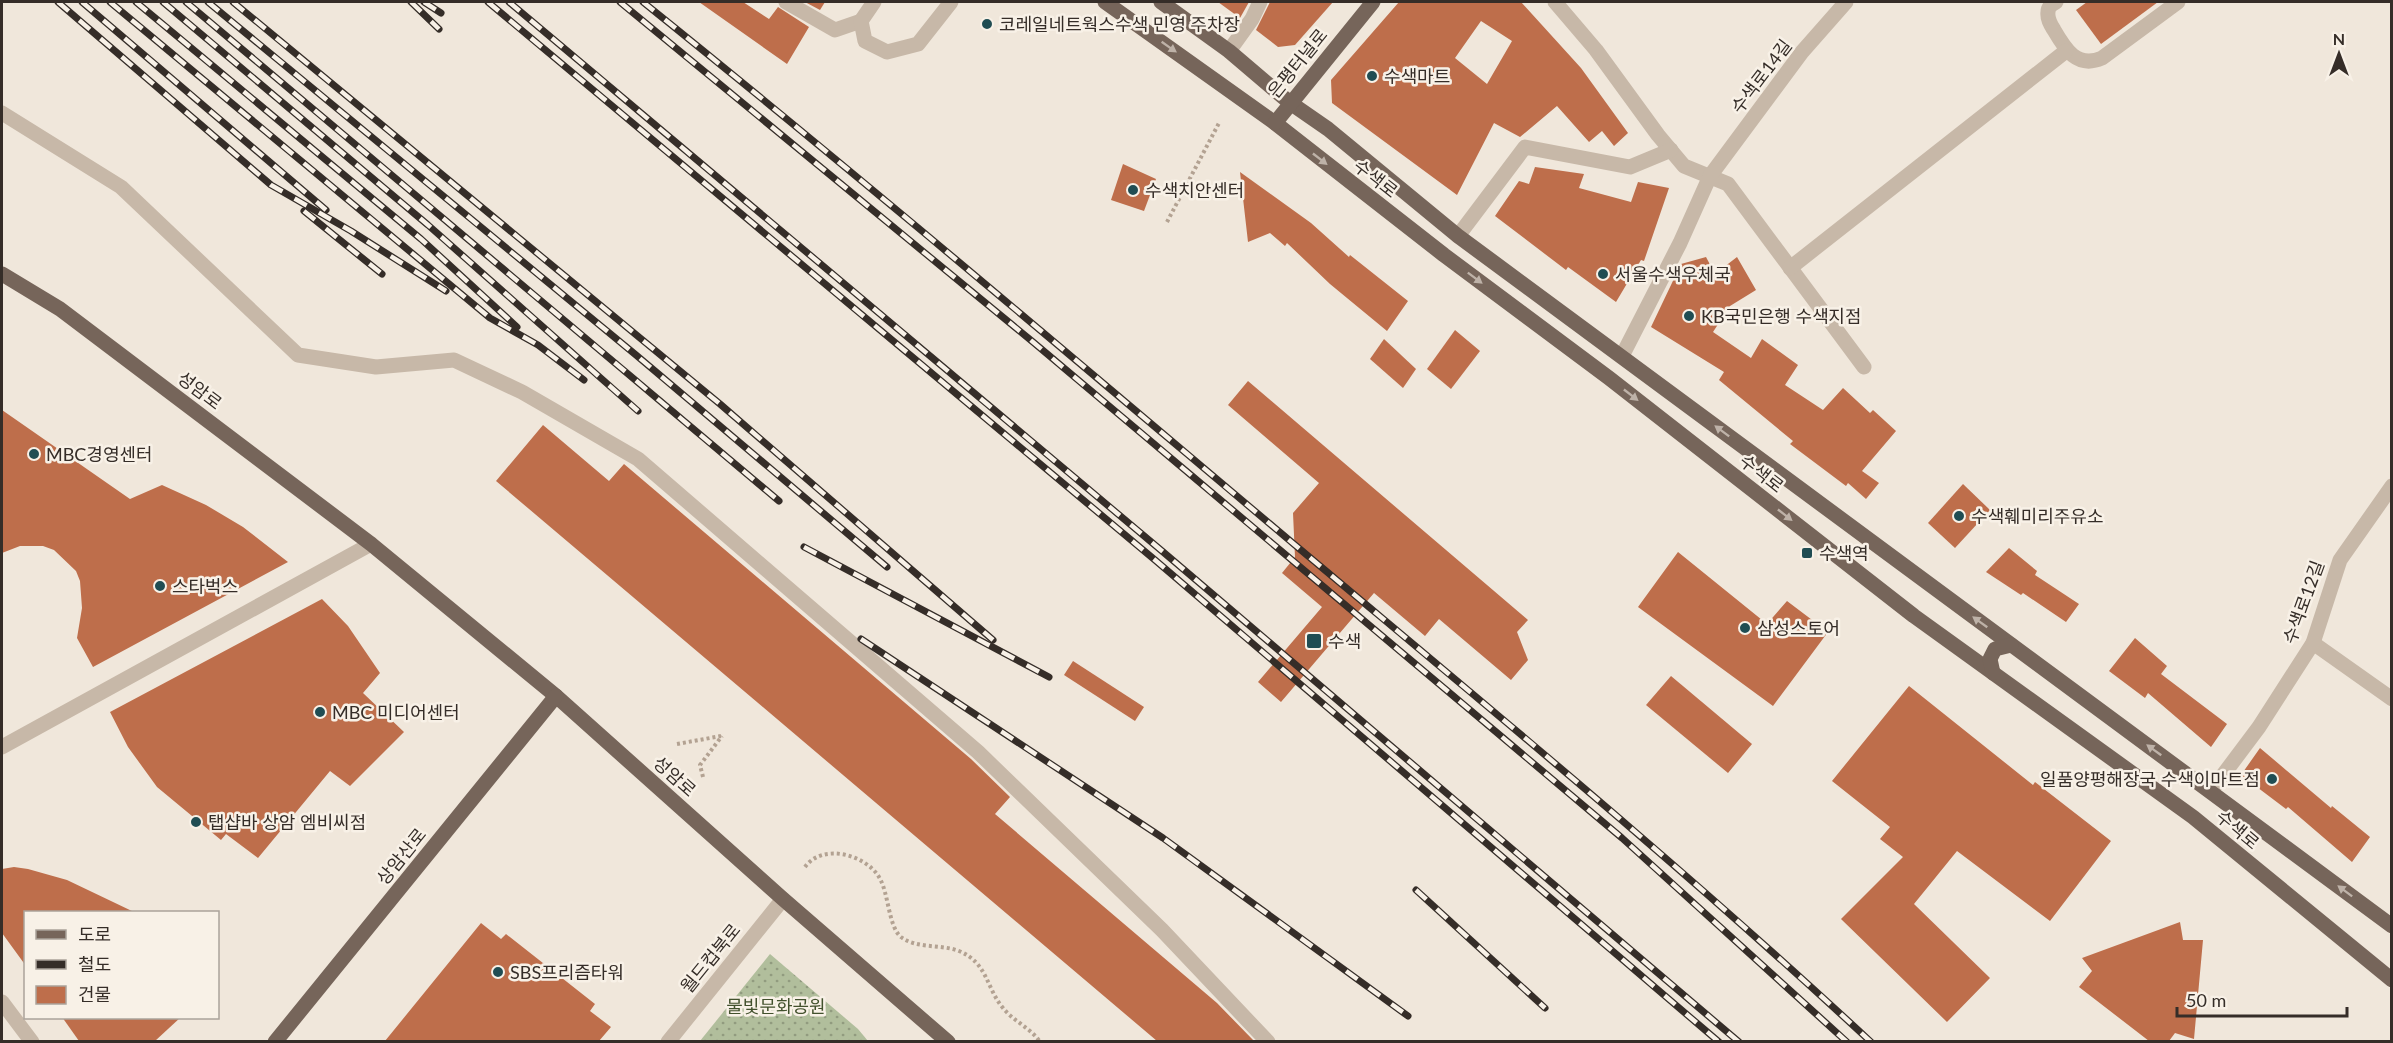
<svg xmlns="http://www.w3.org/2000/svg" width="2393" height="1043" viewBox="0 0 2393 1043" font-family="Lato,'Noto Sans KR',sans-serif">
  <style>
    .grass { fill: url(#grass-dots) }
    .building { fill: #be6e4b; fill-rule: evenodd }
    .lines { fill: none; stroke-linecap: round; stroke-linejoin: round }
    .path { stroke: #b3a292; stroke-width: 4; stroke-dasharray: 3 3; stroke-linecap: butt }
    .minor { stroke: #c7b8a8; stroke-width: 15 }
    .major { stroke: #76655a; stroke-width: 15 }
    .rail-casing { stroke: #352d28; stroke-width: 7 }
    .rail { stroke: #f8f1e7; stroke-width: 4.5; stroke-dasharray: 14; stroke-linecap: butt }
    .oneway { fill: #beb2a8 }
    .poi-dot { fill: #204d53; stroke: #f8f1e7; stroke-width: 2 }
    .labels { text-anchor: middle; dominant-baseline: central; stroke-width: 5; stroke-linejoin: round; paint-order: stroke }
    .poi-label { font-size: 18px; fill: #352d28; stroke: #f8f1e7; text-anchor: start }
    .street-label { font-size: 18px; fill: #352d28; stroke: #f8f1e7 }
    .park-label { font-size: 18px; fill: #42512d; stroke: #f8f1e7 }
  </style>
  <defs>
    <pattern id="grass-dots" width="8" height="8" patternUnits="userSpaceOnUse" patternTransform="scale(1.5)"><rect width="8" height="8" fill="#b1be9c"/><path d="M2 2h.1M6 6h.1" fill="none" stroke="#919b7f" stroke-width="1.8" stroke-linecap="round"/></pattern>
  </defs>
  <rect width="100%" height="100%" fill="#f0e7db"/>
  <polygon class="grass" points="770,954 858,1029 868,1041 700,1041"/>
  <g class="building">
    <polygon points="699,2 743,2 769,19 778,7 809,27 787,64"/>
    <polygon points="805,2 825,2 820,10"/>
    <polygon points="1218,2 1249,2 1240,18"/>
    <polygon points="1270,2 1333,2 1295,45 1278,47 1256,30"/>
    <path d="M1399 2H1521L1581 68 1628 133 1614 146 1602 131 1589 142 1557 106 1520 137 1494 123 1457 195 1332 103 1331 80ZM1481 21 1512 41 1487 84 1455 58Z"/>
    <polygon points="2087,2 2158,2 2101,44 2076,10"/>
    <polygon points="1123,164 1156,179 1144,211 1111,200"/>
    <polygon points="1535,167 1584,174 1579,188 1631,202 1638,182 1669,188 1644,261 1641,260 1616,302 1568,267 1566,270 1495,216 1519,181 1529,184"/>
    <polygon points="1240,172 1311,223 1349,257 1350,255 1408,301 1387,331 1330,284 1287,243 1285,246 1270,233 1248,242"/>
    <polygon points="1706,257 1715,274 1737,257 1756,290 1730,306 1713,332 1751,358 1762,339 1798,365 1785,385 1823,410 1843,388 1870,413 1873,410 1896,431 1862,471 1879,483 1866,499 1848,483 1846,486 1790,444 1793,441 1719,380 1724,372 1651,327 1681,264"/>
    <polygon points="1455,330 1480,351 1451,389 1427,369"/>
    <polygon points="1384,339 1416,369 1403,388 1370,359"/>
    <polygon points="1248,381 1528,620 1517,632 1528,660 1511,680 1439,619 1425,636 1374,593 1281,702 1258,682 1322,607 1282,573 1295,557 1293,513 1319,483 1228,405"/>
    <polygon points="2,410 130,499 162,485 206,505 243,527 288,562 93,667 77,638 82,608 80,581 76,571 54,550 43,546 20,546 2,553"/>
    <polygon points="543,425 609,481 624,464 971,759 1010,797 995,814 1217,1003 1254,1041 1157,1041 496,481"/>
    <polygon points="1963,484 1990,510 1955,548 1928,523"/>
    <polygon points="2009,548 2037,571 2035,575 2079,604 2066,622 2023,593 2021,595 1986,572"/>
    <polygon points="1678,552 1767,624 1787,601 1828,632 1773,706 1638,607"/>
    <polygon points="322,599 348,626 380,673 363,693 404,732 350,786 330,771 258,858 226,834 221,840 157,787 128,747 110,712"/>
    <polygon points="2135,638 2167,666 2161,674 2227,724 2211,747 2148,693 2145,698 2109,671"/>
    <polygon points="1073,661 1144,707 1135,721 1064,675"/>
    <polygon points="1671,676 1752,744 1728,773 1646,705"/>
    <polygon points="1909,686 2033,785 2035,782 2111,841 2050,921 1957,851 1914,904 1990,978 1947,1022 1841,919 1903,857 1880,839 1890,827 1832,781"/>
    <polygon points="2260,748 2331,808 2332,806 2370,837 2352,862 2288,807 2286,809 2241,775"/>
    <polygon points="14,867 28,869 67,880 134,912 26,912 26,966 2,933 2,869"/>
    <polygon points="2180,922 2183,940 2203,940 2194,1039 2175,1033 2169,1041 2149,1041 2079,987 2092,971 2082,958"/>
    <polygon points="481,923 501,939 506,934 595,1004 590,1011 611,1027 599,1041 385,1041"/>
    <polygon points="62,1017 181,1017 155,1041 79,1041"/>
  </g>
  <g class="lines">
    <g class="path">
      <polyline points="1167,222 1219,123"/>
      <polyline points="677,744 721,736"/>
      <polyline points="703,777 700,765 722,736"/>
      <path d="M805 867C822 843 865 854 879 877 889 893 888 926 901 937 917 949 941 944 959 951 988 963 986 988 1003 1008 1013 1021 1031 1028 1040 1042"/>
    </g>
    <g class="minor">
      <polyline points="786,2 835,30 861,21"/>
      <polyline points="874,2 861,21 865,41 887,52 918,44 951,2"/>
      <polyline points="1555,2 1596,50 1658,135 1684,166 1728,184 1864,367"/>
      <path d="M2056 2C2052 4 2048 7 2048 12 2047 19 2051 25 2054 30 2065 49 2077 69 2102 58L2178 2"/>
      <polyline points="1229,51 1252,19 1260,2"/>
      <polyline points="2,113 121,187 298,355 376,367 454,360 522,392 638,459 978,752 1162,930 1268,1042"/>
      <polyline points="1458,236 1525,147 1630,167 1671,150"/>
      <polyline points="1790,268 2066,51"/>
      <polyline points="1622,356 1680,243 1710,176 1802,52 1846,2"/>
      <polyline points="2313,643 2392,699"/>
      <polyline points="2,747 371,544"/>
      <polyline points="2211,791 2259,727 2313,643 2340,560 2392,486"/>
      <polyline points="2,1002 32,1042"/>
      <polyline points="668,1042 783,899"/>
    </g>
    <g class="major">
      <polyline points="1105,2 1275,123 1444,255 1609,378 1914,616 2193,817 2392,980"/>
      <polyline points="1161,2 1229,51 1289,102 1328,129 1458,236 2392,926"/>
      <polyline points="1275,123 1373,2"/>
      <polyline points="2,274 60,309 371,544 556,696 783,899 948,1042"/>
      <polyline points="1993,673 1990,659 1995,649 2011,645"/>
      <polyline points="275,1042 556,696"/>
    </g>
    <g class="rail-casing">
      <g id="rail">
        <polyline points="58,2 271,185 351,231 446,291"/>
        <polyline points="82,2 326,210"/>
        <polyline points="110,2 490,318 538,345 584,380"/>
        <polyline points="136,2 421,239 517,327"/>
        <polyline points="163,2 428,225 638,411"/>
        <polyline points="186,2 779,501"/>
        <polyline points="208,2 636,355 887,567"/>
        <polyline points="233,2 720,404 993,640"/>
        <polyline points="411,2 439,29"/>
        <polyline points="424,2 441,13"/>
        <polyline points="488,2 1155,560 1719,1042"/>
        <polyline points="509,2 1162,551 1739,1042"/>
        <polyline points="620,2 1033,342 1622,838 1847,1042"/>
        <path d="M643 2C863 179 1079 363 1295 545 1489 708 1685 869 1871 1042"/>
        <polyline points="304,211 382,274"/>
        <polyline points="804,547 1049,677"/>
        <polyline points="861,639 1163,838 1408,1016"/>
        <polyline points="1416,890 1545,1008"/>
      </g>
    </g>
    <use href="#rail" class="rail"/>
  </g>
  <defs><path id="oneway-solid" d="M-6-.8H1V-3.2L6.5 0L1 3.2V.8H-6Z" transform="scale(1.5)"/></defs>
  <g class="oneway">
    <use href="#oneway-solid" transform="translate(1169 47) rotate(35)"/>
    <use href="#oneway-solid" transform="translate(1320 159) rotate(38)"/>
    <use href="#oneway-solid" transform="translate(1475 278) rotate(37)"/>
    <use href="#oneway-solid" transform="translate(1631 395) rotate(38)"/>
    <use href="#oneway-solid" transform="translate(1722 431) rotate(-143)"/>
    <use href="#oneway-solid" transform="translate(1785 515) rotate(38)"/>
    <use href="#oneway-solid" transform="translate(1980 622) rotate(-144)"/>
    <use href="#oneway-solid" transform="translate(2154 750) rotate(-144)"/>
    <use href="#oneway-solid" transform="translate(2345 891) rotate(-143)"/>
  </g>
  <g class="poi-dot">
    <circle cx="987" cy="24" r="6"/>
    <circle cx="1372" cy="76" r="6"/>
    <circle cx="1133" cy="190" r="6"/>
    <circle cx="1603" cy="274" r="6"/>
    <circle cx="1689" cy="316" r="6"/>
    <circle cx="34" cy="454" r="6"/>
    <circle cx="1959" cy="516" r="6"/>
    <rect x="1801" y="547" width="12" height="12" rx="3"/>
    <circle cx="160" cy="586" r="6"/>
    <circle cx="1745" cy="628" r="6"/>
    <rect x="1306" y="633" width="16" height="16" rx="3"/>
    <circle cx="320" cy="712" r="6"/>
    <circle cx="2272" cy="779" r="6"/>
    <circle cx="196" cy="822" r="6"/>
    <circle cx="498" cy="972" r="6"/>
  </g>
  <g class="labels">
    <g class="poi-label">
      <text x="999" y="24">코레일네트웍스수색 민영 주차장</text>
      <text x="1384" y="76">수색마트</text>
      <text x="1145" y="190">수색치안센터</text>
      <text x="1615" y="274">서울수색우체국</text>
      <text x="1701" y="316">KB국민은행 수색지점</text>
      <text x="46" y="454">MBC경영센터</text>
      <text x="1971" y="516">수색훼미리주유소</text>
      <text x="1819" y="553">수색역</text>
      <text x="172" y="586">스타벅스</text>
      <text x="1757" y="628">삼성스토어</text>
      <text x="1328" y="641">수색</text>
      <text x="332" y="712">MBC 미디어센터</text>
      <text x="2260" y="779" text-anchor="end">일품양평해장국 수색이마트점</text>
      <text x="208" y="822">탭샵바 상암 엠비씨점</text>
      <text x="510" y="972">SBS프리즘타워</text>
    </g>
    <g class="street-label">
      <text transform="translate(1297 63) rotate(-51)">은평터널로</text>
      <text transform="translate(1761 76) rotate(-53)">수색로14길</text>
      <text transform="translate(1376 178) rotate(38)">수색로</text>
      <text transform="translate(200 390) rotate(37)">성암로</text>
      <text transform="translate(1762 473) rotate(38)">수색로</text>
      <text transform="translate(2303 602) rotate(-70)">수색로12길</text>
      <text transform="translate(675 776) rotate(42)">성암로</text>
      <text transform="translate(2238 829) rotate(40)">수색로</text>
      <text transform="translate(401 856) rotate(-51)">상암산로</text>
      <text transform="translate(710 958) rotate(-51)">월드컵북로</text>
    </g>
    <g class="park-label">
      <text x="776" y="1006">물빛문화공원</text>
    </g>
  </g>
  <rect width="2393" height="1043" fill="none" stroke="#352d28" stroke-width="6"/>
  <rect x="24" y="911" width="195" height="108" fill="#f8f1e7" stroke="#aaa39b" stroke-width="1.5"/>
  <rect x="36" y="930" width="30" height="9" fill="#76655a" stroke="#aaa39b" stroke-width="1.5"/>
  <text x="78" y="941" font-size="18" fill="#352d28">도로</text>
  <rect x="36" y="960" width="30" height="9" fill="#352d28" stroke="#aaa39b" stroke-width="1.5"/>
  <text x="78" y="971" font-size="18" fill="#352d28">철도</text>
  <rect x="36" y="986" width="30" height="18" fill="#be6e4b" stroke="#aaa39b" stroke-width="1.5"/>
  <text x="78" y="1001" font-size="18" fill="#352d28">건물</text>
  <g transform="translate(2339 54)" stroke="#f8f1e7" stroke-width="4.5" paint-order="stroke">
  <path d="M0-4.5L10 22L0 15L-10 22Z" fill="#352d28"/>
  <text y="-9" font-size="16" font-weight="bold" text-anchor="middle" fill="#352d28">N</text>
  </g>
  <path d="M2177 1007v9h170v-9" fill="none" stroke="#352d28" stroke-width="3"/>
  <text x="2186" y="1007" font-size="18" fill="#352d28" stroke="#f8f1e7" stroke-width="4.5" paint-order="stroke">50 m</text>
</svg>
